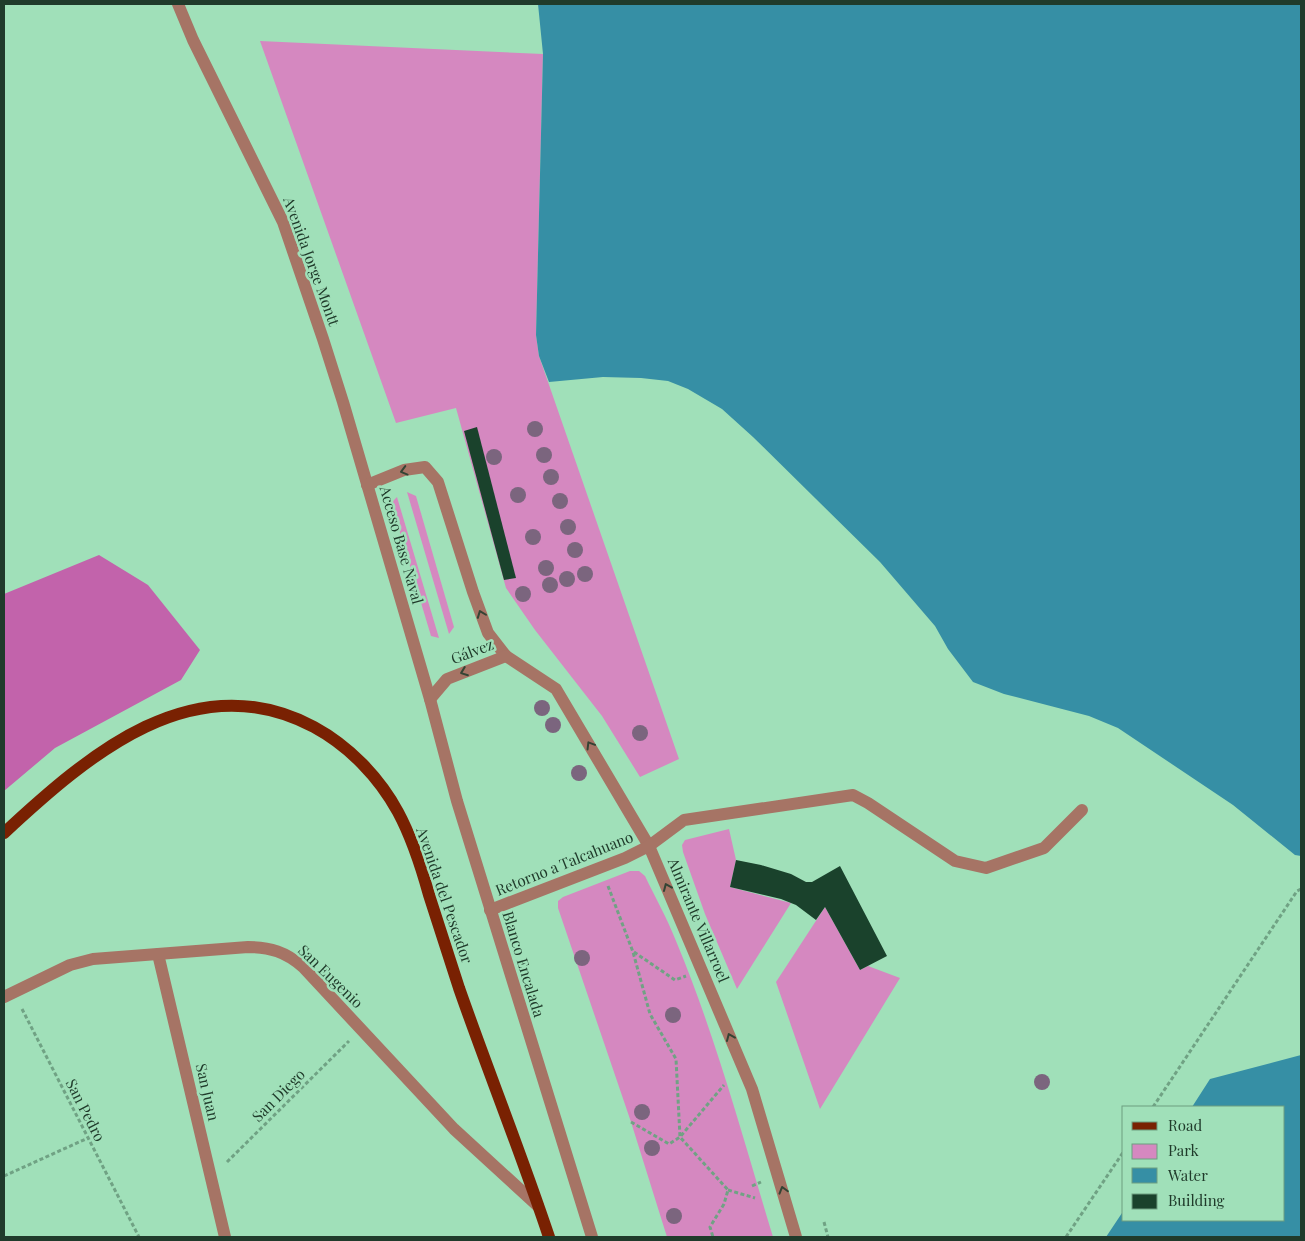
<svg xmlns="http://www.w3.org/2000/svg" width="1305" height="1241" viewBox="0 0 1305 1241" font-family="'Playfair Display',serif">
  <style>
    .green { fill: #d588c0 }
    .forest { fill: #c263ab }
    .water { fill: #368fa5 }
    .building { fill: #1a422c }
    .lines { fill: none; stroke-linecap: round; stroke-linejoin: round }
    .path { stroke: #70a284; stroke-width: 3; stroke-dasharray: 4 2.5; stroke-linecap: butt }
    .minor { stroke: #a67465; stroke-width: 12 }
    .major { stroke: #792102; stroke-width: 12 }
    .tree { fill: #7b657e }
    .oneway { stroke: #344434 }
    .labels { text-anchor: middle; dominant-baseline: central; stroke-width: 5; stroke-linejoin: round; paint-order: stroke }
    .street-label { font-size: 15px; fill: #203b2b; stroke: #a0e0b9 }
  </style>
  <rect width="100%" height="100%" fill="#a0e0b9"/>
  <g class="green">
    <polygon points="260,41 543,54 536,335 539,356 679,759 640,777 602,716 535,630 506,588 456,408 396,423"/>
    <polygon points="407,492 416,496 454,627 449,634"/>
    <polygon points="397,497 439,638 431,636 391,503"/>
    <polygon points="729,829 736,860 730,887 791,903 737,989 705,914 683,852 682,845 685,840"/>
    <path d="M630 871H639L645 876C655 897 667 918 676 941 716 1037 743 1138 773 1237H667L631 1122 558 908V901L563 897Z"/>
    <polygon points="825,907 860,970 868,966 900,978 820,1109 776,982"/>
  </g>
  <polygon class="forest" points="99,555 148,585 200,650 181,680 55,748 4,791 4,594"/>
  <g class="water">
    <polygon points="538,4 1301,4 1301,856 1295,855 1233,805 1118,728 1089,716 1004,694 973,682 948,649 935,626 880,562 753,437 722,409 688,389 668,381 641,378 603,377 549,382 539,356 536,335 543,54"/>
    <polygon points="1301,1055 1301,1237 1106,1237 1124,1210 1124,1220 1284,1220 1284,1107 1192,1107 1210,1079"/>
  </g>
  <g class="building">
    <polygon points="477,427 516,578 504,580 464,431"/>
    <polygon points="736,860 761,865 791,874 806,882 812,882 840,866 887,956 860,970 825,907 816,920 796,905 781,899 730,887"/>
  </g>
  <g class="lines">
    <g class="path">
      <polyline points="608,886 633,952 650,1014 676,1059 680,1137 728,1190 724,1204 710,1227 713,1237"/>
      <polyline points="634,952 675,980 686,976"/>
      <polyline points="22,1009 139,1237"/>
      <polyline points="1153,1107 1297,891 1301,889"/>
      <polyline points="631,1122 669,1144 680,1137 724,1085"/>
      <polyline points="227,1162 349,1041"/>
      <polyline points="4,1176 88,1138"/>
      <polyline points="752,1186 761,1182"/>
      <polyline points="728,1190 755,1198"/>
      <polyline points="824,1222 828,1237"/>
      <polyline points="1066,1237 1124,1151"/>
    </g>
    <g class="minor">
      <polyline points="178,4 193,40 283,222 323,339 343,402 430,699 457,801 592,1237"/>
      <polyline points="367,485 404,470 425,467 438,482 473,592 488,633 506,656 556,689 649,846 752,1089 796,1237"/>
      <polyline points="430,699 447,679 506,656"/>
      <polyline points="490,910 625,858 649,846 684,820 853,795 868,803 955,861 986,868 1044,848 1082,810"/>
      <polyline points="158,954 225,1237"/>
      <path d="M4 997 70 965 93 959 248 947C270 947 286 952 303 967L454 1129 538 1206"/>
    </g>
    <path class="major" d="M4 833C88 755 194 663 314 727 349 746 379 777 398 812 412 838 421 866 429 895 439 926 449 957 459 988 488 1071 521 1153 549 1237"/>
  </g>
  <g class="tree">
    <circle cx="535" cy="429" r="8"/>
    <circle cx="544" cy="455" r="8"/>
    <circle cx="494" cy="457" r="8"/>
    <circle cx="551" cy="477" r="8"/>
    <circle cx="518" cy="495" r="8"/>
    <circle cx="560" cy="501" r="8"/>
    <circle cx="568" cy="527" r="8"/>
    <circle cx="533" cy="537" r="8"/>
    <circle cx="575" cy="550" r="8"/>
    <circle cx="546" cy="568" r="8"/>
    <circle cx="585" cy="574" r="8"/>
    <circle cx="567" cy="579" r="8"/>
    <circle cx="550" cy="585" r="8"/>
    <circle cx="523" cy="594" r="8"/>
    <circle cx="542" cy="708" r="8"/>
    <circle cx="553" cy="725" r="8"/>
    <circle cx="640" cy="733" r="8"/>
    <circle cx="579" cy="773" r="8"/>
    <circle cx="582" cy="958" r="8"/>
    <circle cx="673" cy="1015" r="8"/>
    <circle cx="1042" cy="1082" r="8"/>
    <circle cx="642" cy="1112" r="8"/>
    <circle cx="652" cy="1148" r="8"/>
    <circle cx="674" cy="1216" r="8"/>
  </g>
  <defs><path id="oneway-chevron" d="M-2-3.5L2.5 0L-2 3.5" fill="none" stroke-width="1.6" stroke-linecap="round" stroke-linejoin="round" transform="scale(1.25)"/></defs>
  <g class="oneway">
    <use href="#oneway-chevron" transform="translate(404 471) rotate(165)"/>
    <use href="#oneway-chevron" transform="translate(481 614) rotate(-111)"/>
    <use href="#oneway-chevron" transform="translate(464 672) rotate(159)"/>
    <use href="#oneway-chevron" transform="translate(590 745) rotate(-121)"/>
    <use href="#oneway-chevron" transform="translate(667 887) rotate(-113)"/>
    <use href="#oneway-chevron" transform="translate(730 1037) rotate(-113)"/>
    <use href="#oneway-chevron" transform="translate(783 1190) rotate(-106)"/>
  </g>
  <g class="labels">
    <g class="street-label">
      <text transform="translate(312 261) rotate(70)">Avenida Jorge Montt</text>
      <text transform="translate(402 545) rotate(74)">Acceso Base Naval</text>
      <text transform="translate(472 651) rotate(-21)">Gálvez</text>
      <text transform="translate(564 863) rotate(-22)">Retorno a Talcahuano</text>
      <text transform="translate(445 895) rotate(71)">Avenida del Pescador</text>
      <text transform="translate(699 920) rotate(67)">Almirante Villarroel</text>
      <text transform="translate(524 964) rotate(73)">Blanco Encalada</text>
      <text transform="translate(331 976) rotate(44)">San Eugenio</text>
      <text transform="translate(208 1092) rotate(77)">San Juan</text>
      <text transform="translate(278 1095) rotate(-45)">San Diego</text>
      <text transform="translate(86 1110) rotate(63)">San Pedro</text>
    </g>
  </g>
  <rect width="1305" height="1241" fill="none" stroke="#203b2b" stroke-width="10"/>
  <rect x="1122" y="1106" width="162" height="115" fill="#a0e0b9" stroke="#6d9e80"/>
  <rect x="1132" y="1122" width="25" height="8" fill="#792102" stroke="#6d9e80"/>
  <text x="1168" y="1131" font-size="15" fill="#203b2b">Road</text>
  <rect x="1132" y="1144" width="25" height="15" fill="#d588c0" stroke="#6d9e80"/>
  <text x="1168" y="1156" font-size="15" fill="#203b2b">Park</text>
  <rect x="1132" y="1168" width="25" height="15" fill="#368fa5" stroke="#6d9e80"/>
  <text x="1168" y="1181" font-size="15" fill="#203b2b">Water</text>
  <rect x="1132" y="1194" width="25" height="15" fill="#1a422c" stroke="#6d9e80"/>
  <text x="1168" y="1206" font-size="15" fill="#203b2b">Building</text>
</svg>
